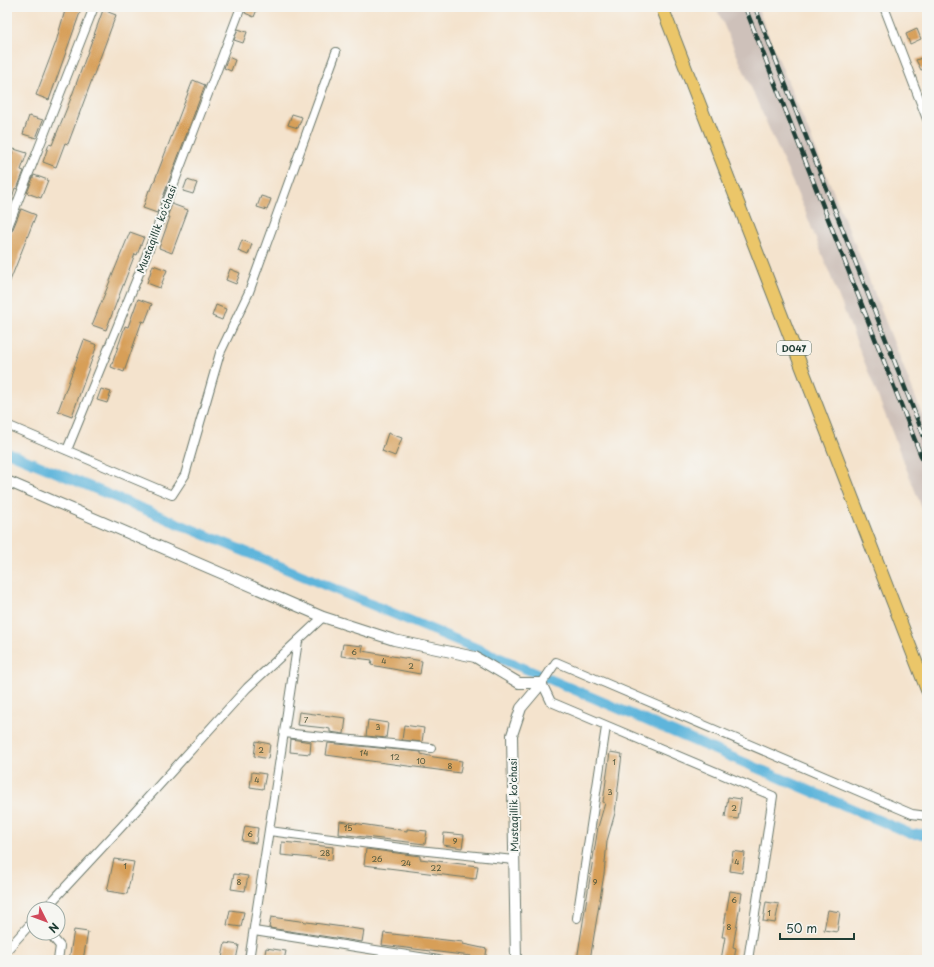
<svg xmlns="http://www.w3.org/2000/svg" width="934" height="967" viewBox="0 0 934 967" font-family="'Playpen Sans',sans-serif">
  <style>
    .industrial { fill: #cec1ba }
    .lines { fill: none; stroke-linecap: round; stroke-linejoin: round }
    .canal { stroke: #5fb5db; stroke-width: 10 }
    .building { fill: #d79f59 }
    .minor-casing { stroke: #6a776a; stroke-width: 10 }
    .tertiary-casing { stroke: #6a776a; stroke-width: 12 }
    .primary-casing { stroke: #6a776a; stroke-width: 14 }
    .minor { stroke: #fff; stroke-width: 8 }
    .tertiary { stroke: #fff; stroke-width: 10 }
    .primary { stroke: #ebc669; stroke-width: 12 }
    .rail-casing { stroke: #1f3d34; stroke-width: 4.5 }
    .rail { stroke: #f6f6f2; stroke-width: 3; stroke-dasharray: 9; stroke-linecap: butt }
    .labels { text-anchor: middle; dominant-baseline: central; stroke-width: 4; stroke-linejoin: round; paint-order: stroke }
    .number-label { font-size: 8px; fill: #4d563d }
    .shield { fill: #f6f6f2; stroke: #60746d; stroke-width: 1 }
    .shield-label { font-size: 9px; font-weight: bold; fill: #1f3d34 }
    .street-label { font-size: 10px; fill: #1f3d34; stroke: #f6f6f2 }
  </style>
  <rect width="100%" height="100%" fill="#f6f6f2"/>
  <filter id="ink" filterUnits="userSpaceOnUse"><feTurbulence type="fractalNoise" baseFrequency=".025" numOctaves="2"/><feDisplacementMap in="SourceGraphic" scale="8" xChannelSelector="R" yChannelSelector="G"/><feConvolveMatrix kernelMatrix="1 2 1 2 8 2 1 2 1" color-interpolation-filters="sRGB"/></filter>
  <filter id="wash" filterUnits="userSpaceOnUse"><feTurbulence type="fractalNoise" baseFrequency=".012" numOctaves="4" result="noise"/><feDisplacementMap in="SourceGraphic" scale="16" xChannelSelector="R" yChannelSelector="G"/><feGaussianBlur stdDeviation="0.9" result="paint"/><feColorMatrix in="noise" values="0 0 0 0 0 0 0 0 0 0 0 0 0 0 0 0 0 1.4 0 .05"/><feComposite in="paint" operator="in"/></filter>
  <g filter="url(#wash)">
    <rect width="100%" height="100%" fill="#f4e3cd"/>
    <polygon class="industrial" points="716,7 757,7 859,254 927,427 927,521 805,211"/>
    <g class="lines">
      <polyline class="canal" points="7,452 533,672 911,834 927,834"/>
    </g>
    <g id="blocks">
      <g class="building">
        <polygon points="66,7 82,7 49,100 36,95 56,42"/>
        <polygon points="247,7 258,7 254,17 245,13"/>
        <polygon points="103,10 116,15 77,120 68,144 65,143 56,167 43,162 49,144 52,145 71,98"/>
        <polygon points="238,29 247,32 243,43 234,40"/>
        <polygon points="917,29 921,39 910,44 906,34"/>
        <polygon points="927,56 927,68 921,70 916,60"/>
        <polygon points="228,57 235,60 231,71 224,68"/>
        <polygon points="193,80 205,85 157,213 143,208 149,190 151,190"/>
        <polygon points="292,114 302,117 298,128 288,125"/>
        <polygon points="29,116 43,120 36,138 23,134"/>
        <polygon points="14,149 27,153 21,170 24,171 17,189 15,188 7,214 7,166"/>
        <polygon points="34,175 48,180 41,198 27,193"/>
        <polygon points="187,180 197,183 193,194 183,191"/>
        <polygon points="261,196 271,199 267,210 257,207"/>
        <polygon points="172,204 188,210 172,253 159,248 170,217 167,217"/>
        <polygon points="21,209 36,215 8,286 7,234 12,231"/>
        <polygon points="130,232 144,237 137,255 135,254 106,330 92,325"/>
        <polygon points="242,240 252,244 248,255 238,251"/>
        <polygon points="153,265 167,270 160,288 147,283"/>
        <polygon points="230,269 240,273 236,284 226,280"/>
        <polygon points="138,299 152,304 145,322 142,321 124,372 111,367 125,326 128,327"/>
        <polygon points="216,305 226,309 222,320 212,316"/>
        <polygon points="84,340 97,345 72,416 58,411"/>
        <polygon points="101,389 111,392 107,403 97,400"/>
        <polygon points="388,433 402,438 395,456 382,451"/>
        <polygon points="343,644 363,646 362,651 422,661 420,674 371,665 372,660 341,656"/>
        <polygon points="299,712 346,718 344,734 330,732 330,729 325,728 297,725"/>
        <polygon points="368,720 388,723 386,738 366,736"/>
        <polygon points="404,725 424,728 422,742 402,740"/>
        <polygon points="291,739 311,742 310,754 290,752"/>
        <polygon points="256,741 270,744 268,759 254,756"/>
        <polygon points="328,743 421,752 421,754 434,757 462,761 460,773 326,755"/>
        <polygon points="610,752 622,754 615,813 607,841 604,874 590,960 577,960 598,827 605,803 603,802"/>
        <polygon points="252,772 266,774 263,789 250,787"/>
        <polygon points="728,797 741,799 738,819 725,817"/>
        <polygon points="340,821 407,831 407,829 427,831 425,844 339,834"/>
        <polygon points="245,826 258,828 256,843 242,841"/>
        <polygon points="444,833 464,835 462,848 443,845"/>
        <polygon points="282,842 333,847 332,860 281,855"/>
        <polygon points="366,849 420,856 420,859 478,866 476,879 364,865"/>
        <polygon points="733,851 745,853 742,873 730,871"/>
        <polygon points="114,859 134,862 127,894 107,891"/>
        <polygon points="234,874 248,876 245,891 231,889"/>
        <polygon points="730,891 742,893 733,947 736,948 734,960 721,960 725,937 722,937"/>
        <polygon points="766,902 779,904 775,923 763,921"/>
        <polygon points="230,910 244,912 241,927 227,925"/>
        <polygon points="828,910 840,912 837,932 824,930"/>
        <polygon points="271,917 364,930 362,942 269,928"/>
        <polygon points="74,930 88,932 83,960 69,960"/>
        <polygon points="384,933 463,942 463,944 487,949 485,960 471,960 471,956 382,945"/>
        <polygon points="225,943 239,945 236,960 222,958"/>
        <polygon points="266,948 286,951 284,960 264,960"/>
      </g>
    </g>
  </g>
  <g filter="url(#ink)">
    <use href="#blocks" fill-opacity="0" stroke="#6a776a" stroke-width="1"/>
    <g class="lines">
      <g class="minor-casing">
        <g id="minor">
          <polyline points="884,7 927,119"/>
          <polyline points="7,229 94,7"/>
          <polyline points="7,425 172,495 185,475 220,353 249,292 336,52"/>
          <polyline points="67,450 149,249 241,7"/>
          <polyline points="284,733 431,748"/>
          <polyline points="269,831 409,849 514,860"/>
          <polyline points="45,909 124,824 247,688 323,617"/>
          <polyline points="577,918 606,727"/>
          <polyline points="254,931 439,960"/>
          <polyline points="49,933 60,946 58,960"/>
          <polyline points="7,950 34,920"/>
          <polyline points="249,960 298,641"/>
          <polyline points="748,960 773,796 551,702 542,683 556,662 912,814 927,816"/>
        </g>
      </g>
      <g class="tertiary-casing">
        <g id="tertiary">
          <polyline points="7,481 323,617 394,640 475,657 519,683 542,683"/>
          <polyline points="516,960 512,735 521,708 542,683"/>
        </g>
      </g>
      <g class="primary-casing">
        <polyline id="primary" points="662,7 927,690"/>
      </g>
      <use href="#minor" class="minor"/>
      <use href="#tertiary" class="tertiary"/>
      <use href="#primary" class="primary"/>
      <g class="rail-casing">
        <g id="rail">
          <polyline points="745,7 927,471"/>
          <polyline points="755,7 927,444"/>
        </g>
      </g>
      <use href="#rail" class="rail"/>
    </g>
  </g>
  <g class="labels">
    <g class="number-label">
      <text x="354" y="652">6</text>
      <text x="384" y="661">4</text>
      <text x="411" y="666">2</text>
      <text x="306" y="720">7</text>
      <text x="378" y="727">3</text>
      <text x="261" y="750">2</text>
      <text x="364" y="753">14</text>
      <text x="395" y="757">12</text>
      <text x="421" y="761">10</text>
      <text x="614" y="762">1</text>
      <text x="450" y="766">8</text>
      <text x="257" y="780">4</text>
      <text x="610" y="792">3</text>
      <text x="734" y="808">2</text>
      <text x="348" y="828">15</text>
      <text x="250" y="834">6</text>
      <text x="455" y="841">9</text>
      <text x="325" y="853">28</text>
      <text x="377" y="859">26</text>
      <text x="737" y="862">4</text>
      <text x="406" y="863">24</text>
      <text x="125" y="866">1</text>
      <text x="436" y="868">22</text>
      <text x="239" y="882">8</text>
      <text x="595" y="882">9</text>
      <text x="734" y="900">6</text>
      <text x="769" y="913">1</text>
      <text x="729" y="927">8</text>
    </g>
    <rect class="shield" x="777" y="341" width="34" height="14" rx="3"/>
    <g class="shield-label">
      <text x="794" y="348">D047</text>
    </g>
    <g class="street-label">
      <text transform="translate(156 229) rotate(-69)">Mustaqillik ko'chasi</text>
      <text transform="translate(513 805) rotate(-91)">Mustaqillik ko'chasi</text>
    </g>
  </g>
  <rect width="934" height="967" fill="none" stroke="#f6f6f2" stroke-width="24"/>
  <g transform="translate(46 921) rotate(132)"><circle r="19" fill="#f6f6f2" stroke="#a0aca6"/>
  <path d="M0-3L7 15L0 10L-7 15Z" fill="#d1495b"/>
  <text y="-6" font-size="11" font-weight="bold" text-anchor="middle" fill="#1f3d34">N</text>
  </g>
  <path d="M780 933v6h74v-6" fill="none" stroke="#1f3d34" stroke-width="2"/>
  <text x="786" y="933" font-size="12" fill="#1f3d34" stroke="#f6f6f2" stroke-width="3" paint-order="stroke">50 m</text>
</svg>
